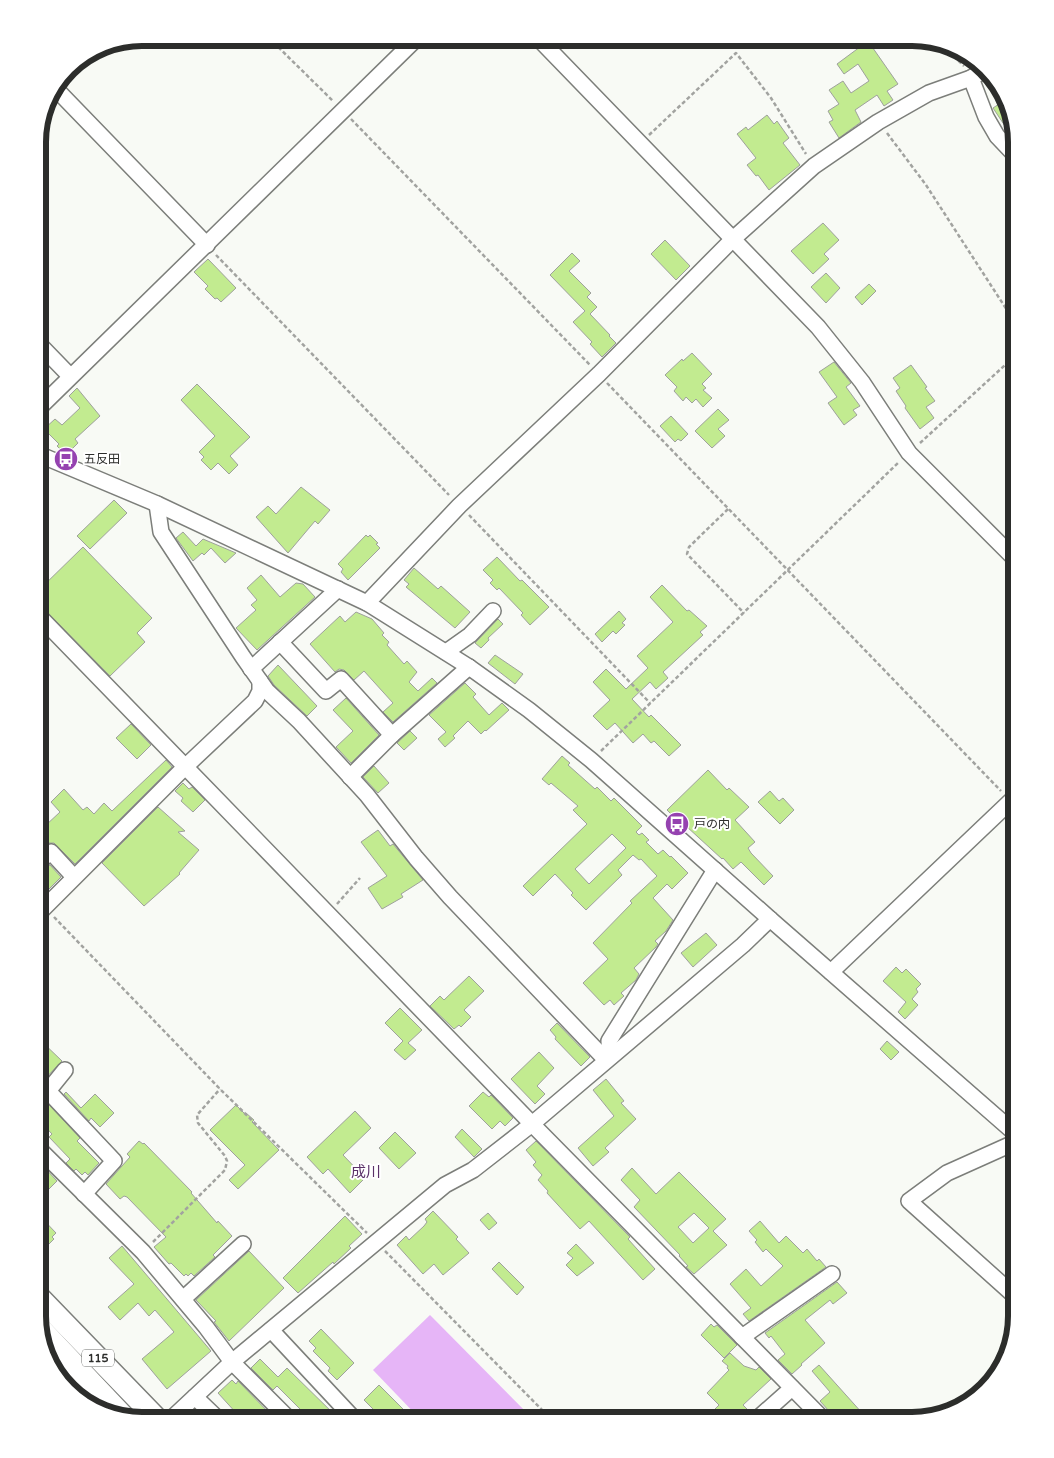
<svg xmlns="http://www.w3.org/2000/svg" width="1054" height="1458" viewBox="0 0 1054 1458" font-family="'Varela Round','Noto Sans JP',sans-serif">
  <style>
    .green { fill: #e6b5f7 }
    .building { fill: #c2eb90; stroke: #9ea19c; fill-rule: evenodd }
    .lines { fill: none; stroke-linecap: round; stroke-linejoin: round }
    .minor-casing { stroke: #7c7e7a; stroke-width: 18 }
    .highway-casing { stroke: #7c7e7a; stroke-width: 24 }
    .path { stroke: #a2a3a0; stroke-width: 2.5; stroke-dasharray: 4 2.5; stroke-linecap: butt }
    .minor { stroke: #fff; stroke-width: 15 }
    .highway { stroke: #fff; stroke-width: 21 }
    .labels { text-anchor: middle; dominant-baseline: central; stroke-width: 4; stroke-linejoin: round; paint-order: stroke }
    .shield { fill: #fff; stroke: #6b6c6b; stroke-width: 1 }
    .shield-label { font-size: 11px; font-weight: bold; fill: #2c2d2b }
    .poi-label { font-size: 12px; fill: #2c2d2b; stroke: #fff; text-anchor: start }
    .quarter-label { font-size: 15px; fill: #5b3269; stroke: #fff }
    .rim { fill: none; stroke: #2c2d2b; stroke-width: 6 }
  </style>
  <rect width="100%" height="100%" fill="#f8faf5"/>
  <polygon class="green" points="430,1315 534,1420 421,1420 373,1370"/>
  <g class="building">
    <polygon points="868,41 898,84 887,91 893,100 884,106 877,95 855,110 861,122 839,138 829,122 833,120 828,111 839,104 829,90 843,81 851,93 869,81 858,64 844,74 837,64"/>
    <polygon points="1005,100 1016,141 1015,141 993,108"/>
    <polygon points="767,115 774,124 777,121 789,138 783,143 800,165 769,190 758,175 756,176 747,165 756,158 737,134 746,127 748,130"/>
    <polygon points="823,223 839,240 824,254 829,259 813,274 791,251"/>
    <polygon points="665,240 690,266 676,280 651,254"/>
    <polygon points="572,253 580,261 569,271 591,293 587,297 597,307 590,314 610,335 609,336 616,343 602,357 590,344 592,342 573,322 585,311 550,275"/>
    <polygon points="208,259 236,288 221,302 217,298 215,299 205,289 208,286 194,272"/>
    <polygon points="826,273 840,288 826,303 811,287"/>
    <polygon points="869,284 876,291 862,305 855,297"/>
    <polygon points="692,353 712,374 702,384 706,388 703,390 712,398 703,407 696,399 692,403 686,397 683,401 674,391 677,387 665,375 682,359 683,361"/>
    <polygon points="834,362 851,383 846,387 860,406 853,410 857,415 844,425 828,403 837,397 819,372"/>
    <polygon points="911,365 927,387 925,388 935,401 926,407 934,418 920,429 905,408 906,406 896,391 900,388 893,378"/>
    <polygon points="197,384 250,437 230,456 238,465 229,474 218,463 211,470 201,460 204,457 199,452 215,436 181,400"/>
    <polygon points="77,388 100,416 75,439 78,443 66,455 57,446 59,444 44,429 55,419 62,425 80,408 69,396"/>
    <polygon points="718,409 729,420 718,429 725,436 712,448 695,431"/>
    <polygon points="671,416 688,434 681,441 678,439 675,442 660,426"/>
    <polygon points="301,487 330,510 318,524 315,521 288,553 256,517 268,506 276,514"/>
    <polygon points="114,500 127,513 90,549 77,536"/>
    <polygon points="183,532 196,546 203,539 236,553 225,563 211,548 204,555 202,553 193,561 176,538"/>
    <polygon points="366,535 368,537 370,535 378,543 376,544 380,548 348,580 341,572 343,569 338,564"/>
    <polygon points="83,547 152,618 137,633 145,642 110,676 38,603 38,591"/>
    <polygon points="497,557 520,581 522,580 549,607 530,625 521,615 523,613 499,588 497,590 490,583 493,580 483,570"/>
    <polygon points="414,568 438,589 441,586 470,612 455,628 406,587 409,584 404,580"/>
    <polygon points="261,575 280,597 296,583 303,584 315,597 257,650 236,628 256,610 251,605 257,600 247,588"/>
    <polygon points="662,585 687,611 689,610 707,626 700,632 703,635 663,672 668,678 656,689 650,682 632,699 649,717 651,715 681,745 669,756 654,741 651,743 643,734 633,743 615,723 607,730 593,716 610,700 593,682 606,669 626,689 648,668 637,656 673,622 650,597"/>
    <polygon points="619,611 626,619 622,623 625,625 616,634 613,631 602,642 595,634"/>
    <polygon points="356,612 372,619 384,633 382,635 389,642 387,645 404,664 407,661 417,672 409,682 418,691 432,678 437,683 393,722 383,712 393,703 364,671 354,680 344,670 339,669 335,672 310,644 340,616 345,622"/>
    <polygon points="498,619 503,624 488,638 489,640 481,648 475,643"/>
    <polygon points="495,655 523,674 515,684 488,663"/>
    <polygon points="278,665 317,706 307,716 274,685 268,676"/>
    <polygon points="465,683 476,694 473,697 489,715 502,703 509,710 486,731 485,730 481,734 468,721 453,736 455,738 445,747 438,739 446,732 429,715"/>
    <polygon points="346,698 379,735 351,763 336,747 353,731 333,710"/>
    <polygon points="131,724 151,745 137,759 116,738"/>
    <polygon points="410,731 417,738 404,750 397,743"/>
    <path d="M562 756 570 763 568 765 595 789 597 787 611 801 614 798 642 826 636 832 639 835 642 833 649 840 646 842 658 854 663 850 670 857 671 856 688 873 672 889 667 884 653 898 673 920 666 931 655 941 658 944 656 947 634 968 639 974 636 980 621 993 624 996 614 1005 610 1000 604 1005 583 983 608 959 593 943 632 903 630 901 657 876 641 859 639 860 633 855 618 870 622 875 586 910 571 895 573 893 555 874 533 896 523 886 587 824 573 810 578 806 551 783 549 785 542 779ZM612 834 626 848 589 884 575 869Z"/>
    <polygon points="166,760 172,767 75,864 54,843 49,843 41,848 38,845 38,818 45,826 60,812 51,802 64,789 83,810 87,807 94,814 104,803 112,811"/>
    <polygon points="374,766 389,783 378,793 363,777"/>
    <polygon points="708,770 727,790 729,788 749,807 735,820 755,842 748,848 751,853 773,876 764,885 741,862 733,869 723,858 722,859 686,826 684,827 667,810"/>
    <polygon points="183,783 189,789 192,787 205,800 193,812 181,801 183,798 175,791"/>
    <polygon points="770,791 779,801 783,798 794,810 780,824 758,802"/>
    <polygon points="158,807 185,831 178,832 199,850 179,873 180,874 144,906 102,863"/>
    <polygon points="378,830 390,846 393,844 423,880 401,894 403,897 382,909 368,888 387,876 361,842"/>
    <polygon points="50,865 61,877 48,890 44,886 38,892 38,872"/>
    <polygon points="706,933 717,945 693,967 681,953"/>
    <polygon points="896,967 902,973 906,969 921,984 916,989 918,992 912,999 918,1005 905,1019 898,1012 906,1002 883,981"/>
    <polygon points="469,976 484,991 464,1010 471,1017 461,1027 459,1025 454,1029 430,1006 440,996 444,1000"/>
    <polygon points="400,1008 422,1030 408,1043 416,1050 405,1060 394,1050 403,1041 385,1023"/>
    <polygon points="557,1023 590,1057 581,1066 555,1039 556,1037 550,1030"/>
    <polygon points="38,1038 62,1061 38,1086"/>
    <polygon points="887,1041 899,1052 891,1060 880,1049"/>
    <polygon points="539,1052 554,1068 537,1086 545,1094 535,1104 511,1079"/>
    <polygon points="606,1079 624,1101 621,1103 636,1119 605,1148 609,1152 593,1166 578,1148 614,1116 593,1090"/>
    <polygon points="66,1092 81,1108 95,1094 114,1113 100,1127 91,1118 89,1121 64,1094"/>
    <polygon points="483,1092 489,1097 491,1095 513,1118 505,1126 500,1121 492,1129 469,1106"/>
    <polygon points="38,1093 80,1138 77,1141 99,1163 88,1175 85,1172 82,1175 76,1169 74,1171 66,1163 70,1159 49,1137 52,1134 38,1119"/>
    <polygon points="236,1105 245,1114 246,1113 254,1120 252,1122 279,1150 238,1189 229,1180 245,1165 210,1130"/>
    <polygon points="355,1111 371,1128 343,1155 365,1178 350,1193 328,1169 323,1174 307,1157"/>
    <polygon points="462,1129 482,1149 474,1157 455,1137"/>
    <polygon points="395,1132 416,1153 399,1169 379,1148"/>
    <polygon points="139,1141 143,1144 144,1143 192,1192 191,1193 217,1223 218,1221 232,1236 213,1255 215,1257 194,1276 191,1273 188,1276 186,1274 184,1276 171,1263 169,1264 154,1247 166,1237 127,1197 124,1196 120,1199 106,1184 130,1157 127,1154"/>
    <polygon points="536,1141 630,1237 628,1239 655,1269 643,1280 589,1221 580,1229 547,1193 548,1191 538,1180 542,1175 533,1165 536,1162 526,1150"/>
    <polygon points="43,1166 57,1181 48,1190 38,1179 38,1171"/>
    <path d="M632 1168 656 1194 679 1172 726 1219 713 1231 727 1245 694 1274 686 1267 688 1266 679 1256 680 1255 634 1207 640 1200 621 1180ZM694 1213 709 1228 693 1243 678 1227Z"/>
    <polygon points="433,1211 458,1237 456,1239 469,1253 443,1275 434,1264 423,1274 397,1245 406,1236 409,1240 424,1226 427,1222 425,1219"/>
    <polygon points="488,1213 497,1223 489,1230 480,1220"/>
    <polygon points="38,1214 56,1233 52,1237 54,1239 38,1255"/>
    <polygon points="345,1216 362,1234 349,1246 351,1248 334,1264 333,1262 298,1293 283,1278"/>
    <polygon points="760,1221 779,1243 786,1236 803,1253 807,1249 817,1261 819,1259 826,1267 749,1321 743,1314 751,1308 730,1284 746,1269 761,1286 783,1266 766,1249 763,1252 755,1242 757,1240 749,1231"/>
    <polygon points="576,1244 594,1263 577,1276 566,1265 573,1258 567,1253"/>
    <polygon points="122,1246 211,1351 167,1389 142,1359 174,1332 155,1310 149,1316 138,1303 120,1320 108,1307 134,1284 109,1258"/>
    <polygon points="249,1251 284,1288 229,1341 214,1322 216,1321 196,1300"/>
    <polygon points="499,1262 524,1287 517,1295 492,1269"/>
    <polygon points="837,1282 847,1293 833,1304 830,1300 805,1320 825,1343 801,1364 802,1365 792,1374 778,1360 785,1354 771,1336 769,1338 765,1333"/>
    <polygon points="711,1324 714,1327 717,1325 737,1345 724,1358 701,1335"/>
    <polygon points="321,1329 354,1363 337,1380 328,1371 330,1368 313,1351 316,1348 309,1341"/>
    <polygon points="730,1353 744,1366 756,1370 759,1367 771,1379 743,1405 748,1410 738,1420 704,1420 719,1405 707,1393 729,1370 727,1368 728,1366 722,1361"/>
    <polygon points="260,1359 278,1377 287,1368 340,1420 311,1420 277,1386 273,1390 251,1368"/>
    <polygon points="819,1365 863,1414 856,1420 837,1420 820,1401 830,1392 812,1371"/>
    <polygon points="232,1380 236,1384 238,1381 276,1420 233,1420 238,1415 218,1393"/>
    <polygon points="379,1385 414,1420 391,1420 385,1415 382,1418 364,1400"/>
  </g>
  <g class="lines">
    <g class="minor-casing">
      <g id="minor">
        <polyline points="538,38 818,327 862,382 909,453 1016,560"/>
        <polyline points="971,78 986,117 997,136 1016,156"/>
        <polyline points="55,88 207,245"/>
        <polyline points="38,343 70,376"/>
        <polyline points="38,409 417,38"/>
        <polyline points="38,454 157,504 367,603 469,667 529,710 591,760 770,919 1016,1134"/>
        <polyline points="157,504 161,532 243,657 267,691 299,721 367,795 416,858 450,897 606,1060"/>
        <polyline points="367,603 459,506 599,374 733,239 814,166 878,122 929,93 971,78 983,71"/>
        <polyline points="38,615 532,1124 824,1420"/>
        <polyline points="280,642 326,691 341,679 392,735"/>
        <polyline points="446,652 470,635 493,611"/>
        <polyline points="251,669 338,589"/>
        <polyline points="350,777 392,735 469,667"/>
        <polyline points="38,862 51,852 74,877"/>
        <polyline points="38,914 185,767 255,701 260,691 260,681"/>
        <polyline points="831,972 1016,796"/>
        <polyline points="610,1057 609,1041 715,870"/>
        <polyline points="65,1070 48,1091 114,1161 84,1194"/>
        <polyline points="38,1148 143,1252 206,1327 232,1362 290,1420"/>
        <polyline points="1016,1297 909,1201 947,1173 1016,1142"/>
        <polyline points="183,1299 243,1244"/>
        <polyline points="271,1330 355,1420"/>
        <polyline points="742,1337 832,1274"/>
        <polyline points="195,1397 219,1420"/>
        <polyline points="170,1420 232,1362 445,1185 473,1170 532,1124 743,945 770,919"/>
        <polyline points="756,1420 792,1388"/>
      </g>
    </g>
    <g class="highway-casing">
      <g id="highway">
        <polyline points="38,1296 158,1420"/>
        <polyline points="41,1329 124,1417"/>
      </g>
    </g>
    <g class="path">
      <polyline points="269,38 333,101"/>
      <polyline points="946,46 948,51 964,66"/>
      <polyline points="351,119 590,365"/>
      <polyline points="887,133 926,185 1016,324"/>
      <polyline points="649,135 736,53 771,98 806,154"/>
      <polyline points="216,255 449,495"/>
      <polyline points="607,383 1001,791"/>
      <polyline points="920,443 1016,355"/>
      <polyline points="728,509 689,547 687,554 744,613"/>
      <polyline points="469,515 650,703"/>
      <polyline points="601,751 899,462"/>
      <polyline points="337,904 360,878"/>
      <polyline points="54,917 220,1089 367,1233"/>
      <polyline points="153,1242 225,1170 227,1161 225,1156 198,1123 197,1115 220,1089"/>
      <polyline points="385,1251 552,1420"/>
    </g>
    <use href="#minor" class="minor"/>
    <use href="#highway" class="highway"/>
  </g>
  <defs>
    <g id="bus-disc" transform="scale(1.25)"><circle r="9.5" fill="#9542b0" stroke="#fff"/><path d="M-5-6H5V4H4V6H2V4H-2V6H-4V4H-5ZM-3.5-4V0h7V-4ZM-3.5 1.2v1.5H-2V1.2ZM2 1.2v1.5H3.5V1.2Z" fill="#fff"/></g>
  </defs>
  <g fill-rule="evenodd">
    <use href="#bus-disc" x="66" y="459"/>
    <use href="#bus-disc" x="677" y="824"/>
  </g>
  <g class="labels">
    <rect class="shield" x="82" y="1349.5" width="32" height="17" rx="4"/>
    <g class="shield-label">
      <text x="98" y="1358">115</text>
    </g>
    <g class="poi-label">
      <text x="84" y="459">五反田</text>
      <text x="694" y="824">戸の内</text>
    </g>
    <g class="quarter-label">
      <text x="366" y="1172">成川</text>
    </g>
  </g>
  <path d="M0 0H1054V1458H0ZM142 46H912A96 96 0 0 1 1008 142V1316A96 96 0 0 1 912 1412H142A96 96 0 0 1 46 1316V142A96 96 0 0 1 142 46Z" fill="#fff" fill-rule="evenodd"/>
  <path class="rim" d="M142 46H912A96 96 0 0 1 1008 142V1316A96 96 0 0 1 912 1412H142A96 96 0 0 1 46 1316V142A96 96 0 0 1 142 46Z"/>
</svg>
